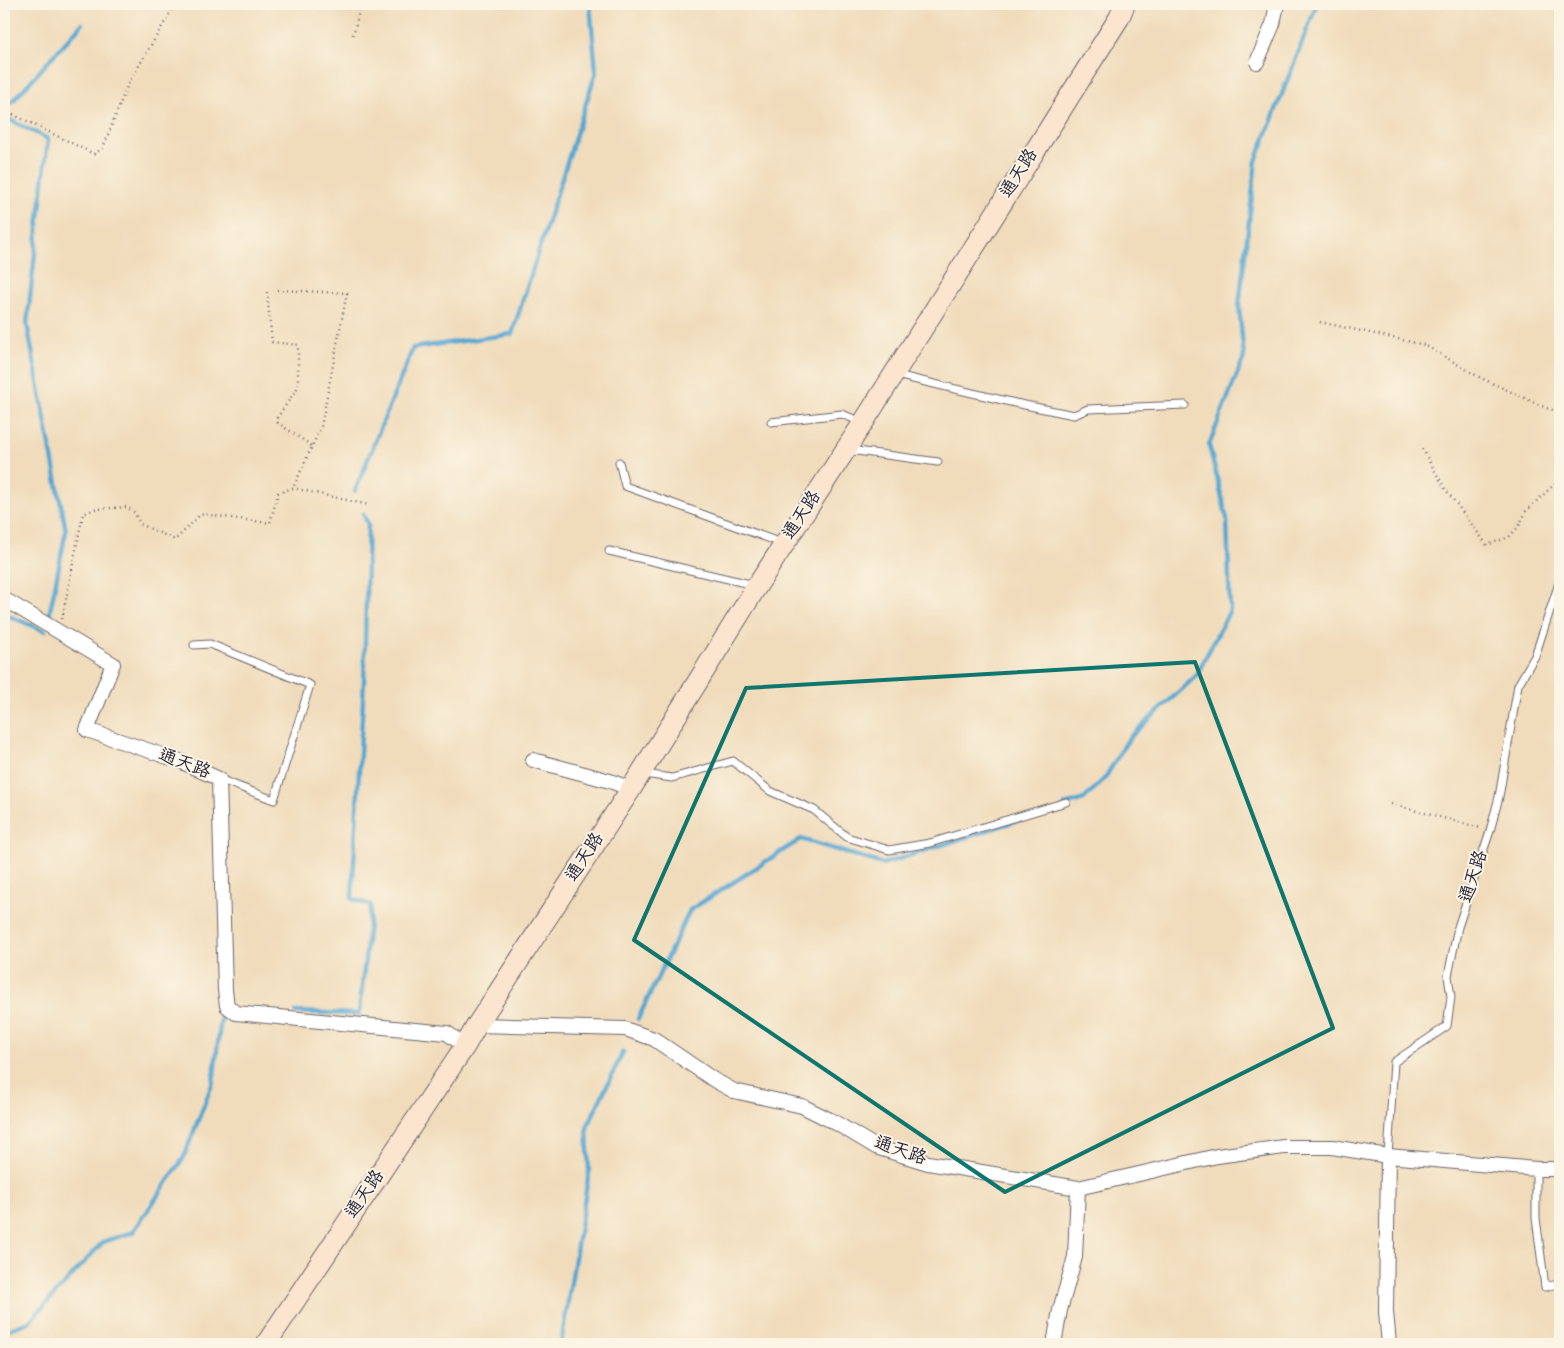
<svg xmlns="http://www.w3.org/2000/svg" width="1564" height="1348" viewBox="0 0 1564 1348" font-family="'Gochi Hand','LXGW WenKai TC',sans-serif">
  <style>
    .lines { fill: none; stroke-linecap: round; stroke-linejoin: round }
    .stream { stroke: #57a7d1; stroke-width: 4.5 }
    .lane-casing { stroke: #6a6368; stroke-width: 9 }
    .street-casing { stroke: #6a6368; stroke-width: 16 }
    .secondary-casing { stroke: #6a6368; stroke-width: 22 }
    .path { stroke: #6a6368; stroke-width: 2.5; stroke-dasharray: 1 4; stroke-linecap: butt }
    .lane { stroke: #fff; stroke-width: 7 }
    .street { stroke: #fff; stroke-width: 14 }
    .secondary { stroke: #fce5cf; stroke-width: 20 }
    .marked { fill: none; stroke: #0f766e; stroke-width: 4; stroke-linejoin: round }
    .labels { text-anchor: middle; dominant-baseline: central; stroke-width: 4; stroke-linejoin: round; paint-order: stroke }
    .street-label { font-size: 18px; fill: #22223b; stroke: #fcf5e5 }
  </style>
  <rect width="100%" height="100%" fill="#fcf5e5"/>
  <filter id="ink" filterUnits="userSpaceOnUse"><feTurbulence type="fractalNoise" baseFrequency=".02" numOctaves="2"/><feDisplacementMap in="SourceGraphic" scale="10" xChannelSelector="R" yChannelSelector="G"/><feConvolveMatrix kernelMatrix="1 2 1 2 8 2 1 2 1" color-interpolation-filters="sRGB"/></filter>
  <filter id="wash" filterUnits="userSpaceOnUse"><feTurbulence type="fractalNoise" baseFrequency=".0096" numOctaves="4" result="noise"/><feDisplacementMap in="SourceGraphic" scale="20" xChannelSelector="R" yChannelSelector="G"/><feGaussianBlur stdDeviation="1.12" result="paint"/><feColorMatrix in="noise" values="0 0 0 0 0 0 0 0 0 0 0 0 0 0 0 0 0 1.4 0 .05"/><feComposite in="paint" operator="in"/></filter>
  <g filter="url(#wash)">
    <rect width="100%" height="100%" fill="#f0dcbb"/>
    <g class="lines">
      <g class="stream">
        <polyline points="11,103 82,24"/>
        <polyline points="4,117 48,139 27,324 66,531 49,616"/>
        <polyline points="355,491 413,348 512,334 596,72 590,4"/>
        <polyline points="4,614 45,631"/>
        <polyline points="1065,805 1084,799 1105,778 1129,738 1196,676 1230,610 1227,519 1209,445 1244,357 1239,306 1256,161 1317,4"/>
        <polyline points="296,1012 359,1014 371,905 352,899 364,681 368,524 363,514"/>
        <polyline points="638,1019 690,910 801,839 883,864 1022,819"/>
        <polyline points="4,1331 29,1322 103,1242 133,1232 183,1159 213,1082 222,1010"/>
        <polyline points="561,1344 589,1172 587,1127 623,1052"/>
      </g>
    </g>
  </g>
  <g filter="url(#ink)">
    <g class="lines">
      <g class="lane-casing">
        <g id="lane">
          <polyline points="896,375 1015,403 1074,415 1088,409 1185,405"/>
          <polyline points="771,422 842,414 861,422"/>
          <polyline points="849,452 857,451 938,462"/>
          <polyline points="619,462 625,486 784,544"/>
          <polyline points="609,551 754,585"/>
          <polyline points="194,645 210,644 310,685 274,800 219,779"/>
          <polyline points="644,774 672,778 733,761 770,791 814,810 847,837 889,850 930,843 1066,802"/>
          <polyline points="1388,1156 1394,1062 1447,1026 1451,997 1448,976 1458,927 1490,831 1499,797 1518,685 1535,656 1560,580"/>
          <polyline points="1536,1169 1536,1218 1545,1287 1553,1285"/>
        </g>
      </g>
      <g class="street-casing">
        <g id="street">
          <polyline points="1257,62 1273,24 1277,4"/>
          <polyline points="4,599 113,664 87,730 180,761 219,779 225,990 227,1006 236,1013 447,1033 465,1046"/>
          <polyline points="533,760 610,781 631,789"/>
          <polyline points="477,1025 625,1029 654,1039 714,1080 734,1091 802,1106 836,1123 876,1147 928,1163 1078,1188 1217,1156 1284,1147 1332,1147 1388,1156 1536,1169 1560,1169"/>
          <polyline points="1388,1156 1386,1312 1389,1344"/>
          <polyline points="1054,1344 1060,1310 1075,1257 1078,1188"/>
        </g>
      </g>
      <g class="secondary-casing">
        <polyline id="secondary" points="266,1344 465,1046 477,1025 631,789 757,586 863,423 1119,18 1125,4"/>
      </g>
      <g class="path">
        <polyline points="353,35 361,4"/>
        <polyline points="4,110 94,154 103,148 127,86 173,8 178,4"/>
        <polyline points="277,290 347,293 321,427 293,488"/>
        <polyline points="267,292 272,342 298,345 298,387 277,418 278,423 312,446"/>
        <polyline points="1320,322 1425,345 1479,377 1546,408 1560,412"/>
        <polyline points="1422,449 1446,490 1487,545 1509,537 1519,526 1526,511 1560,479"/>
        <polyline points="62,619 83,514 95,509 127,507 135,513 140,524 175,540 201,514 270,523 278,493 293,488 369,505"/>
        <polyline points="1391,804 1481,828"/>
      </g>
      <use href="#lane" class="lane"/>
      <use href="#street" class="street"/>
      <use href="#secondary" class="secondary"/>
    </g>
  </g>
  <path class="marked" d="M1195 662 1333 1028 1005 1192 634 940 746 688Z"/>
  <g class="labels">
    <g class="street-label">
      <text transform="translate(1020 174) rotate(-58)">通天路</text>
      <text transform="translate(803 516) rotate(-57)">通天路</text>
      <text transform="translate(184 765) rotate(21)">通天路</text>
      <text transform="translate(586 858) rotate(-57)">通天路</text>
      <text transform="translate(1475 877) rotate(-72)">通天路</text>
      <text transform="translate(900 1152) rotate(19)">通天路</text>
      <text transform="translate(366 1195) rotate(-56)">通天路</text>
    </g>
  </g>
  <rect width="1564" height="1348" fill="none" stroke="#fcf5e5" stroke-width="20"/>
</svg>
